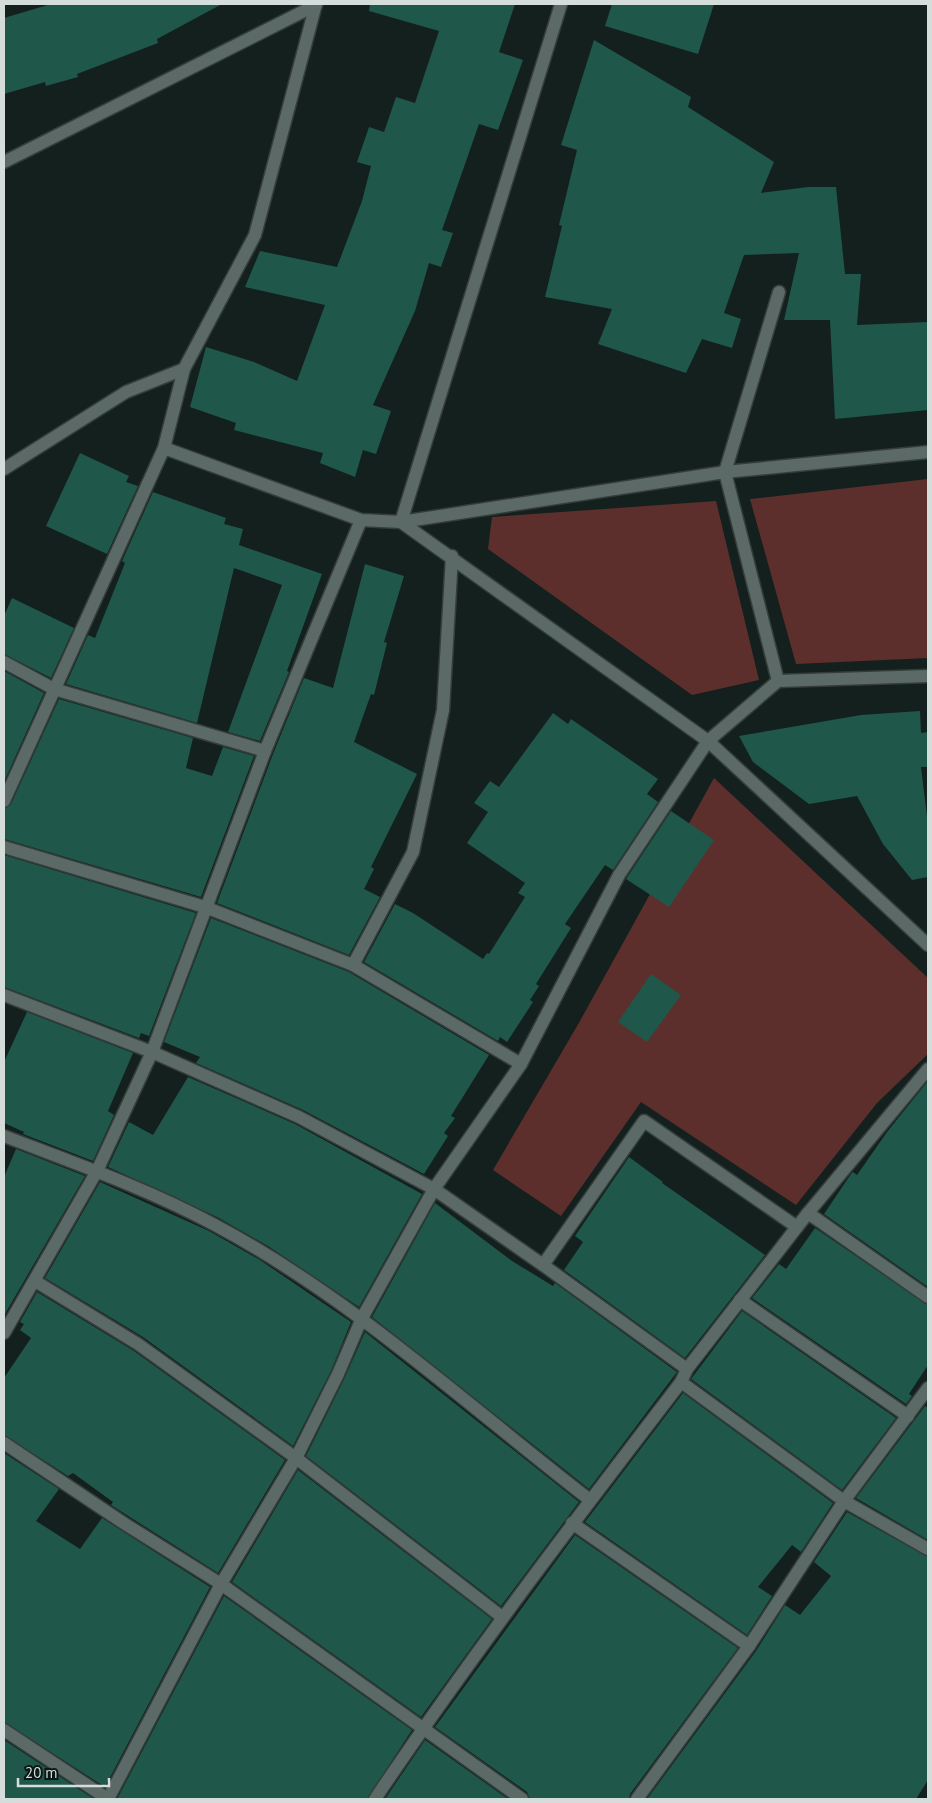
<svg xmlns="http://www.w3.org/2000/svg" width="932" height="1803" viewBox="0 0 932 1803" font-family="'PT Sans',sans-serif">
  <style>
    .green { fill: #5c2f2d }
    .building { fill: #1f574b }
    .lines { fill: none; stroke-linecap: round; stroke-linejoin: round }
    .street-casing { stroke: #353d3a; stroke-width: 15 }
    .street { stroke: #5b6a66; stroke-width: 12 }
  </style>
  <rect width="100%" height="100%" fill="#13201d"/>
  <g class="green">
    <polygon points="928,479 928,658 796,664 750,499"/>
    <polygon points="716,501 759,680 692,695 488,549 492,517"/>
    <polygon points="714,778 928,978 928,1054 877,1103 796,1205 641,1102 561,1216 493,1170 580,1021"/>
  </g>
  <g class="building">
    <polygon points="51,4 222,4 157,39 158,43 77,74 78,77 46,86 45,82 4,94 4,18"/>
    <polygon points="370,4 515,4 499,52 523,60 498,130 479,124 442,230 453,233 441,267 429,263 415,311 373,405 391,411 376,454 363,450 355,477 320,463 323,453 234,430 236,423 190,407 206,347 254,362 297,381 325,305 245,287 260,251 337,267 362,201 371,166 357,162 369,127 384,132 396,97 415,103 439,31 369,11"/>
    <polygon points="612,4 714,4 698,54 605,26"/>
    <polygon points="594,40 691,97 688,107 774,162 761,193 808,187 836,187 845,274 861,274 857,325 928,322 928,410 835,419 830,320 784,320 799,253 744,255 724,313 741,319 732,348 702,339 686,373 598,344 612,309 545,297 562,226 559,225 577,150 561,145"/>
    <polygon points="80,453 129,476 126,482 138,486 107,554 46,526"/>
    <polygon points="153,492 226,518 224,524 243,529 239,545 322,574 287,671 289,672 260,741 228,732 282,585 234,568 197,723 66,684 88,635 95,638 125,563 122,561"/>
    <polygon points="365,564 404,576 384,642 387,643 374,695 371,694 354,742 417,774 371,867 374,869 364,889 380,897 349,955 217,903 273,754 304,678 333,688"/>
    <polygon points="12,598 74,628 51,678 4,654 4,616"/>
    <polygon points="4,671 44,693 4,782"/>
    <polygon points="59,699 193,738 186,768 212,776 223,747 254,756 201,897 4,839 4,809 11,804"/>
    <polygon points="920,711 921,733 928,732 928,767 921,767 928,825 928,877 912,880 883,844 857,796 809,804 753,762 739,736 861,715"/>
    <polygon points="553,713 568,724 571,719 658,779 647,794 658,802 613,870 605,865 565,924 571,928 536,984 539,986 530,1000 533,1002 507,1042 500,1037 498,1041 364,962 395,904 413,913 483,959 487,953 489,954 525,897 518,893 525,883 467,843 488,812 474,803 490,781 499,787"/>
    <polygon points="671,811 714,840 669,907 626,879"/>
    <polygon points="4,855 196,913 149,1036 141,1033 139,1038 4,987"/>
    <polygon points="211,918 349,972 489,1055 451,1116 455,1118 444,1133 448,1136 424,1174 303,1110 196,1063 200,1057 164,1042"/>
    <polygon points="651,974 681,995 647,1042 618,1022"/>
    <polygon points="27,1012 133,1053 108,1111 114,1115 93,1161 23,1134 24,1132 4,1123 4,1062"/>
    <polygon points="188,1077 295,1124 422,1194 359,1307 268,1246 217,1217 108,1167 129,1122 153,1135"/>
    <polygon points="928,1081 928,1287 824,1214 851,1174 853,1172 857,1175 887,1132"/>
    <polygon points="16,1149 85,1176 5,1314 4,1177"/>
    <polygon points="629,1157 663,1182 662,1183 765,1255 685,1358 564,1270 583,1242 575,1236"/>
    <polygon points="100,1182 209,1231 260,1260 351,1322 331,1371 293,1446 143,1337 45,1278"/>
    <polygon points="435,1203 512,1261 553,1286 555,1283 677,1372 589,1489 372,1317"/>
    <polygon points="815,1228 928,1305 928,1365 909,1394 912,1396 906,1404 752,1298 779,1264 786,1269"/>
    <polygon points="37,1292 134,1351 285,1460 218,1573 111,1505 113,1502 73,1473 68,1476 4,1435 4,1378 31,1338 20,1330 24,1324 20,1322"/>
    <polygon points="742,1311 896,1418 842,1490 691,1379"/>
    <polygon points="365,1332 579,1502 501,1606 306,1456 345,1377"/>
    <polygon points="683,1393 833,1503 801,1552 792,1545 758,1587 772,1596 747,1635 585,1522"/>
    <polygon points="925,1406 928,1408 928,1540 856,1498"/>
    <polygon points="4,1453 59,1489 36,1521 80,1549 102,1518 210,1587 105,1787 4,1722"/>
    <polygon points="298,1470 492,1619 421,1717 232,1582"/>
    <polygon points="847,1512 928,1557 928,1780 916,1799 647,1799 756,1651 785,1605 800,1615 831,1576 814,1562"/>
    <polygon points="575,1535 738,1648 630,1794 629,1799 530,1799 527,1792 435,1727"/>
    <polygon points="224,1596 412,1730 367,1799 117,1799"/>
    <polygon points="4,1740 94,1799 4,1799"/>
    <polygon points="425,1740 508,1799 385,1799"/>
  </g>
  <g class="lines">
    <g class="street-casing">
      <g id="street">
        <polyline points="561,4 401,522 708,741 928,945"/>
        <polyline points="4,162 316,5"/>
        <polyline points="164,448 361,520 401,522 725,472 928,452"/>
        <polyline points="4,469 126,392 184,369"/>
        <polyline points="4,662 54,689 265,751"/>
        <polyline points="778,681 725,472 779,292"/>
        <polyline points="4,801 164,448 184,369 255,235 316,4"/>
        <polyline points="4,847 205,907 353,965 521,1064"/>
        <polyline points="353,965 413,852 443,710 452,556"/>
        <polyline points="4,995 152,1052 299,1117 434,1189 543,1265"/>
        <path d="M4 1136C74 1163 146 1188 213 1224 351 1297 467 1405 590 1500"/>
        <polyline points="808,1213 928,1069"/>
        <polyline points="35,1281 138,1344 296,1458 502,1617"/>
        <polyline points="740,1300 908,1416"/>
        <polyline points="4,1333 97,1171 152,1052 265,751 361,520"/>
        <polyline points="687,1369 797,1227"/>
        <polyline points="681,1382 844,1501 928,1549"/>
        <polyline points="4,1443 125,1524 221,1584 522,1799"/>
        <polyline points="572,1523 749,1646"/>
        <polyline points="4,1730 108,1799"/>
        <polyline points="108,1799 221,1584 296,1458 338,1374 362,1318 434,1189 521,1064 619,875 708,741 778,681 928,676"/>
        <path d="M375 1799C471 1656 576 1519 681 1382L687 1369 543 1265 644 1121 797 1227 808 1213 928 1297"/>
        <polyline points="637,1799 749,1646 844,1501 928,1388"/>
      </g>
    </g>
    <use href="#street" class="street"/>
  </g>
  <rect width="932" height="1803" fill="none" stroke="#d5ddda" stroke-width="10"/>
  <path d="M18 1778v8h91v-8" fill="none" stroke="#d5ddda" stroke-width="2.5"/>
  <text x="25" y="1778" font-size="15" fill="#d5ddda" stroke="#0a1714" stroke-width="4" paint-order="stroke">20 m</text>
</svg>
